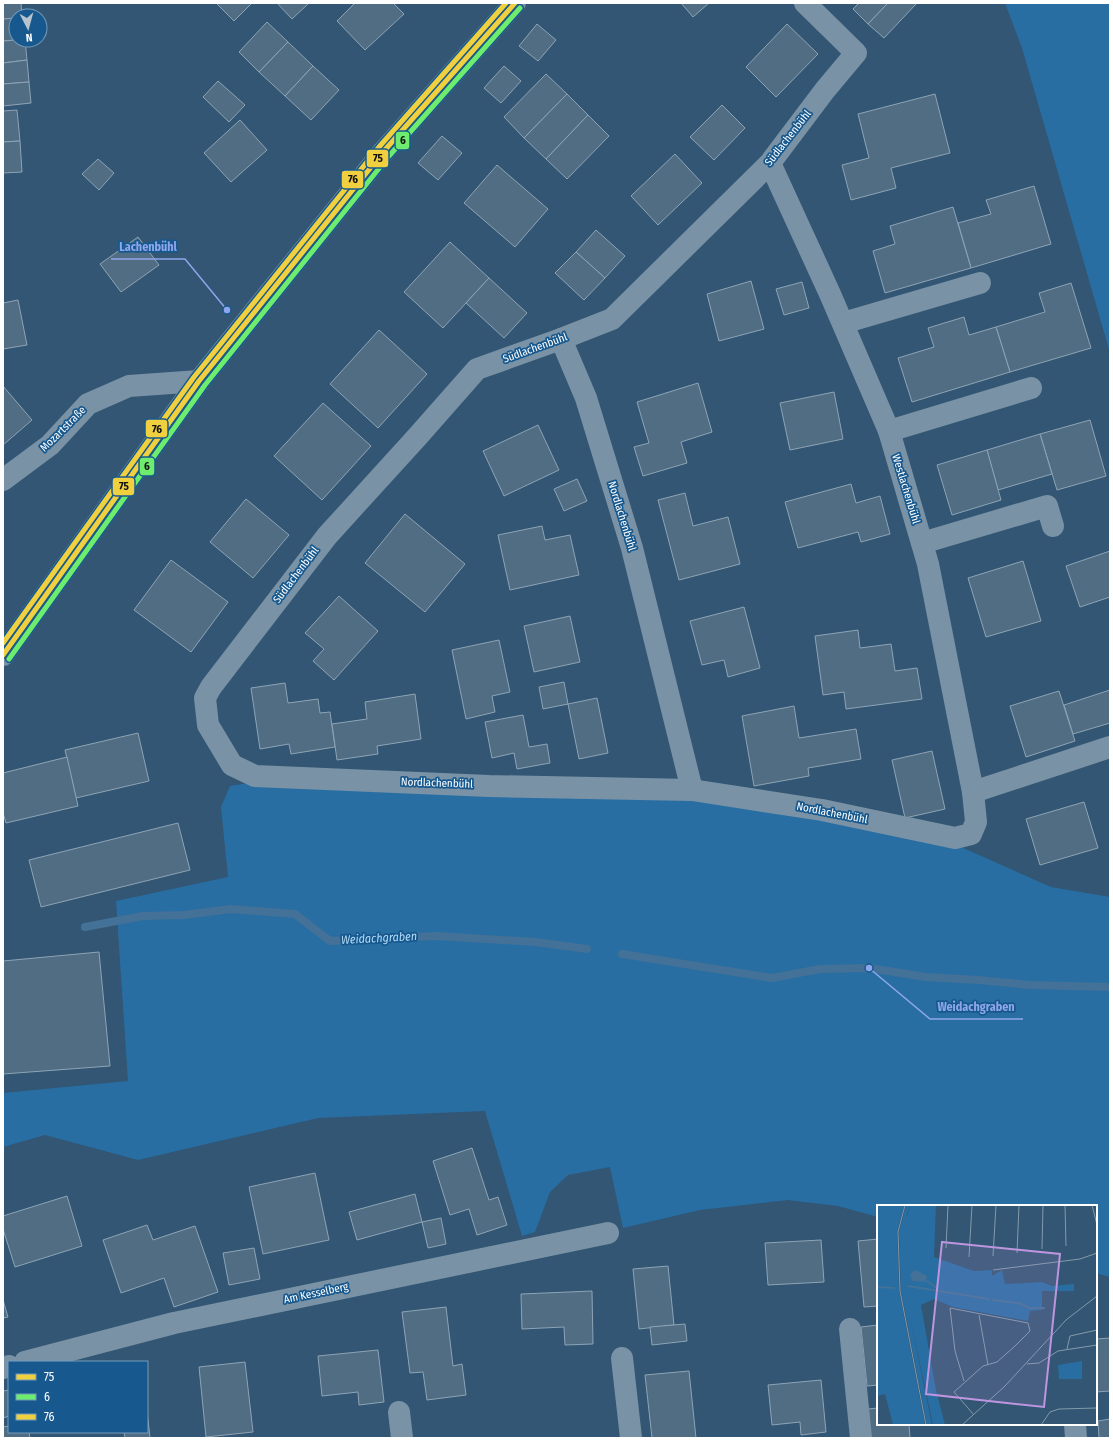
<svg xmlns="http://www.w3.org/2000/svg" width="1113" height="1441" viewBox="0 0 1113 1441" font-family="'Fira Sans Condensed',sans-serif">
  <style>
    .green { fill: #286ea3 }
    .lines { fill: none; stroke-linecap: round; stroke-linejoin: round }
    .stream { stroke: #437197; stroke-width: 8 }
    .building { fill: #516d84; stroke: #8ea4b5 }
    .minor { stroke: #7992a6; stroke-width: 22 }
    .major { stroke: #7992a5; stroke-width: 22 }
    .bus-1-casing { stroke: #17598e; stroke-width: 8 }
    .bus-2-casing { stroke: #17598e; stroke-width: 8 }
    .bus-3-casing { stroke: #17598e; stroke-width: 8 }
    .bus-1 { stroke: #f0d03e; stroke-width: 5 }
    .bus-2 { stroke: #6dec6d; stroke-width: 5 }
    .bus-3 { stroke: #f0d03e; stroke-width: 5 }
    .labels { text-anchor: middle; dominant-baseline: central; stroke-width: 3.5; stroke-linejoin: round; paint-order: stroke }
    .street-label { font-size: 11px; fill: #fff; stroke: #17598e }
    .water-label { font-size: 12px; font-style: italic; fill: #afd8f6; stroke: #17598e }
    .inset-river { fill: none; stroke: #437197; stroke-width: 2 }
    .inset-road { fill: none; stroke: #849aab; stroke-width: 1 }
    .view { fill: #bd96df; fill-opacity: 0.15; stroke: #bd96df; stroke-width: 2 }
    .inset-edge { fill: none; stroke: #fff; stroke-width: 2 }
    .leader { fill: none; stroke: #8ea6ec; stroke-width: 1.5 }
    .callout-dot { fill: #8ea6ec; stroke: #17598e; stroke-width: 1.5 }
    .callout-label { font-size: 12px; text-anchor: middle; font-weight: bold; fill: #8ea6ec; stroke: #17598e; stroke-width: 3.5; stroke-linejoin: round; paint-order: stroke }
    .line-badge { stroke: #17598e; stroke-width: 1.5 }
    .pale-badge-label { font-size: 11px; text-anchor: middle; font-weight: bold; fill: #111 }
  </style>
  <rect width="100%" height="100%" fill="#325673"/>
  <g class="green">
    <polygon points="1005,3 1110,3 1110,353 1022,48"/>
    <polygon points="255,782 693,796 952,843 1051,887 1110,897 1110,1277 1096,1273 1096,1206 878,1206 878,1217 838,1206 788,1200 700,1210 623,1228 610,1167 568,1175 550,1192 535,1232 522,1236 485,1111 318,1118 138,1160 45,1135 3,1147 3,1093 128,1081 116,901 228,877 221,807 230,786"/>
  </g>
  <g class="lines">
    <g class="stream">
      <polyline points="85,927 143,916 184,915 231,909 295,914 330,941 436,936 536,942 587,949"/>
      <polyline points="622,954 772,978 820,969 869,968 926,977 978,980 1030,985 1110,987"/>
    </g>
  </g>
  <g class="building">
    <polygon points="3,3 21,3 22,16 16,16 16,18 3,19"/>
    <polygon points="216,3 252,3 234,21"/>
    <polygon points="277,3 309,3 292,19"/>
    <polygon points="355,3 393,3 404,14 365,50 337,21"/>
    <polygon points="681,3 709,3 693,17"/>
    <polygon points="859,3 888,3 868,24 853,9"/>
    <polygon points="888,3 917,3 884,38 868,24"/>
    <polygon points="16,18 16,40 3,41 3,19"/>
    <polygon points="267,22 288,42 259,72 239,52"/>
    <polygon points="537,24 556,40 538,61 519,46"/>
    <polygon points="787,24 818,54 776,97 746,67"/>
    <polygon points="16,40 25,40 27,60 3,63 3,41"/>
    <polygon points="288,42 313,66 285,96 259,72"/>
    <polygon points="27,60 29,82 3,84 3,63"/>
    <polygon points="313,66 339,90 311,120 285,96"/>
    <polygon points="504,66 521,81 501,103 484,88"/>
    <polygon points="546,74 567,94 524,138 504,117"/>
    <polygon points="218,81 245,105 229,122 203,97"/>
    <polygon points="29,82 31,103 3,106 3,84"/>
    <polygon points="567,94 588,115 546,159 524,138"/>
    <polygon points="935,94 950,153 891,168 896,188 851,200 842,165 869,158 858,114"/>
    <polygon points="722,105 745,128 714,160 690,137"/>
    <polygon points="17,110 20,141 3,142 3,111"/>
    <polygon points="588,115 609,136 567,179 546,159"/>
    <polygon points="240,120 267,150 231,182 204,153"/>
    <polygon points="442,136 462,153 438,180 418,163"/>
    <polygon points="20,141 22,172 3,173 3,142"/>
    <polygon points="675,154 702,183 658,225 631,196"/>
    <polygon points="98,159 114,173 99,190 82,174"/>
    <polygon points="497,165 548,209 515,247 464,203"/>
    <polygon points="1034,186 1051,244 971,268 958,223 991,214 986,200"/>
    <polygon points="953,207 971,268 885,293 873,251 895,244 890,226"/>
    <polygon points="596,230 625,256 605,278 576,252"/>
    <polygon points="138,237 159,265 121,292 100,264"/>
    <polygon points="450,242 489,278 443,328 404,292"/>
    <polygon points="576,252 605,278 584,300 555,273"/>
    <polygon points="489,278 527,313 504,338 466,303"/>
    <polygon points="751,281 764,329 719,341 707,294"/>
    <polygon points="802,282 809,308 784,315 776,289"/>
    <polygon points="1071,283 1091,348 1010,372 996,327 1045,312 1039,293"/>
    <polygon points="18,300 27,345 3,349 3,303"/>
    <polygon points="964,317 969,335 996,327 1010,372 912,402 898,358 934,347 928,328"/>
    <polygon points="379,330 427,374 378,428 330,384"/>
    <polygon points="698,383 712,432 681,442 687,463 643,476 634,447 649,443 637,402"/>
    <polygon points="3,386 32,420 3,445"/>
    <polygon points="834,392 843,439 790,450 780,403"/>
    <polygon points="323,403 371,446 322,500 274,456"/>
    <polygon points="1090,420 1106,476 1057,490 1040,434"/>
    <polygon points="538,425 559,470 504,496 483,451"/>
    <polygon points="1040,434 1052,474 998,490 987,450"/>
    <polygon points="987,450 1001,500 952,515 937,465"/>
    <polygon points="577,479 587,501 564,511 554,489"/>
    <polygon points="851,484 856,503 880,496 890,534 861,542 858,532 798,548 785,502"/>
    <polygon points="685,493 693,526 728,517 740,564 679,580 658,500"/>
    <polygon points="246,499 289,535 253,578 210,542"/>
    <polygon points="405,514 465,564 425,612 365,563"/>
    <polygon points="542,526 545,540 570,535 579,575 510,590 498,535"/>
    <polygon points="1110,551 1110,597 1080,607 1066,566"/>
    <polygon points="171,560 228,602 191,652 134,610"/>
    <polygon points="1023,561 1041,621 986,637 968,578"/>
    <polygon points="339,596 378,631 334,680 313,661 324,649 305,633"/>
    <polygon points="744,607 760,668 728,677 724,660 702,665 690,621"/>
    <polygon points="570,616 580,662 534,672 524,626"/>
    <polygon points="858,630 860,648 891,644 895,671 917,668 922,699 846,709 844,692 823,695 815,636"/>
    <polygon points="499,640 510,692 492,696 495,712 466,719 452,650"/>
    <polygon points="564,682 568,704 543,709 539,687"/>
    <polygon points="285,683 288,703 318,699 320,713 330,712 335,747 291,754 289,744 260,749 251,688"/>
    <polygon points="1110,690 1110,723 1073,734 1064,705"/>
    <polygon points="1059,691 1075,741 1026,757 1010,706"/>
    <polygon points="415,694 421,739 377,746 378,754 337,760 332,724 367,719 365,702"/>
    <polygon points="597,698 608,753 579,759 568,704"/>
    <polygon points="794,706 799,738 856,729 861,759 808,768 809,776 754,786 742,716"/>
    <polygon points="523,715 529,747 547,744 550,763 517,769 514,753 492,758 485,722"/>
    <polygon points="138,733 149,781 76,798 65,750"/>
    <polygon points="932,751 945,809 905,818 892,760"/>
    <polygon points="67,757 78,806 6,823 3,813 3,773"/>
    <polygon points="1084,802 1098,848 1040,865 1026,819"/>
    <polygon points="178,823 190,870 41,907 29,860"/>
    <polygon points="99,952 110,1066 3,1074 3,961"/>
    <polygon points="472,1148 489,1200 498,1197 507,1225 477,1235 469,1209 450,1215 433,1161"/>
    <polygon points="315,1173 329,1240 263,1254 249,1187"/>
    <polygon points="415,1194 422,1222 357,1240 349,1212"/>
    <polygon points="67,1196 82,1246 15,1267 3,1229 3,1216"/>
    <polygon points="441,1218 446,1244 428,1248 422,1222"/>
    <polygon points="147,1225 153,1240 195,1226 218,1292 174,1307 164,1278 121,1293 103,1240"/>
    <polygon points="878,1239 878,1306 864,1307 858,1241"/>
    <polygon points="821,1240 824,1282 768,1285 765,1243"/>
    <polygon points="254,1248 260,1279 229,1285 223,1253"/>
    <polygon points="668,1266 674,1325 639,1329 633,1269"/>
    <polygon points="592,1291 593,1344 565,1345 564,1327 522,1329 521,1294"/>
    <polygon points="3,1300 8,1317 3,1318"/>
    <polygon points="446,1307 453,1366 462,1364 466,1395 427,1400 423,1372 410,1373 402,1312"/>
    <polygon points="685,1324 687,1341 652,1345 650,1327"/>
    <polygon points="878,1325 878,1385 867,1386 861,1327"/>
    <polygon points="1110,1338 1110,1391 1096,1392 1096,1339"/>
    <polygon points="378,1350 384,1402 359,1405 358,1392 322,1396 318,1356"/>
    <polygon points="245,1362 253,1432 206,1437 199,1367"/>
    <polygon points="689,1371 696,1438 652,1438 645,1375"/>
    <polygon points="821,1380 826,1432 801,1435 800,1422 772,1425 768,1385"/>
    <polygon points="9,1390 9,1416 3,1418 3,1391"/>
    <polygon points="878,1408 878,1424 909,1424 910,1438 871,1438 868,1409"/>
    <polygon points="147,1410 150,1438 125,1438 124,1432 147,1432"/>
    <polygon points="1110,1419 1110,1438 1099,1438 1098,1421"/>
    <polygon points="9,1426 9,1432 29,1432 30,1438 3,1438 3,1427"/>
  </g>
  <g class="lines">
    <g class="minor">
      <polyline points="770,163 830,294 889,431 928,564 973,792 976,822 971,834 955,838 822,810 692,790 489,786 255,776 232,765 208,725 205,698 211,687 327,536 418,436 477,369 561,339 612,319 770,163 825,90 856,53 805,3"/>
      <polyline points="843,323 980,283"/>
      <polyline points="561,339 586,398 632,548 692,790"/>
      <polyline points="889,431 1031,388"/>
      <polyline points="3,480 50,445 88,404 129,386 199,381"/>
      <polyline points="922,543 1047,506 1053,526"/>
      <polyline points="973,792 1110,747"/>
      <polyline points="850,1329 861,1438"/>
      <polyline points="622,1358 631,1438"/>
      <polyline points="25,1362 174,1323 608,1233"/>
      <polyline points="3,1368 9,1366"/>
      <polyline points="399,1412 402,1438"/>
      <polyline points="1075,1424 1076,1438"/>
    </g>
    <polyline class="major" points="3,655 199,381 384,151 515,3"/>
    <g class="bus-1-casing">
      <polyline id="bus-1" points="3,655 199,381 384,151 515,3"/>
    </g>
    <g class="bus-2-casing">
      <polyline id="bus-2" points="9,659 205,385 389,156 520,8"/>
    </g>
    <g class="bus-3-casing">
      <polyline id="bus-3" points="3,643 194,377 379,147 506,3"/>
    </g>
    <use href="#bus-1" class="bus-1"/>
    <use href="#bus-2" class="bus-2"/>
    <use href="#bus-3" class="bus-3"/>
  </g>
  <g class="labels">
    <g class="street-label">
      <text transform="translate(788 138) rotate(-52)">Südlachenbühl</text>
      <text transform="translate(535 348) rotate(-20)">Südlachenbühl</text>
      <text transform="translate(63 429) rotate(-45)">Mozartstraße</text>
      <text transform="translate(906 489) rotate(73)">Westlachenbühl</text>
      <text transform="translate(622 516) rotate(73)">Nordlachenbühl</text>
      <text transform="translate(296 575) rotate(-53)">Südlachenbühl</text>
      <text transform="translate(437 783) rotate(2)">Nordlachenbühl</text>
      <text transform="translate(832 813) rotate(11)">Nordlachenbühl</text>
      <text transform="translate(316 1293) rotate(-12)">Am Kesselberg</text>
    </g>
    <g class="water-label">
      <text transform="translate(379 938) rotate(-3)">Weidachgraben</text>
    </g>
  </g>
  <g transform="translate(877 1205)">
    <rect width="220" height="220" fill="#325673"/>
    <path d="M0 0H27L20 27 22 86 48 220H16L8 189 0 191ZM29 0H34L30 9 29 14 34 0H59L57 52 97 66 115 65V71L125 65 128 79 165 77 175 81 197 79V86H165V105L153 106 151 116 76 102 57 94 44 100 59 185 68 220H56L32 107 55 220H50L24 86 22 27ZM205 156V174H182L181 160Z" fill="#286ea3"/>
    <path d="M39 65 50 71 49 77 35 76 33 69Z" fill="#437197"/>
    <path class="inset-river" d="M50 76 61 84M31 81 112 94M0 82 18 83M115 95 142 98 152 103H168"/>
    <path class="inset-road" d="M28 0 21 27 23 86 49 220M188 0 189 41M215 0 220 20M69 43 71 0M165 44 166 0M140 48 142 0M116 51 119 0M92 52 95 0M116 65 203 54 220 48M102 110 111 160M190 144 193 131 220 125M150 159 162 158 181 146 220 140M87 176 78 146 73 103 151 118 153 126 138 141 120 157 106 161 77 187 97 210M85 220 128 181 189 115 220 91M164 220 173 207 182 204 220 203"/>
    <path class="view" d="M65 37 183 49 167 202 49 189Z"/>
    <rect width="220" height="220" class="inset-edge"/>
  </g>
  <path class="leader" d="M227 310L185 259H111M869 968L930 1019H1023"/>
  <g class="callout-dot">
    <circle cx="227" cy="310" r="4"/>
    <circle cx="869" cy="968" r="4"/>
  </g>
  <g class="callout-label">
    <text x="148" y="251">Lachenbühl</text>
    <text x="976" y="1011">Weidachgraben</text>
  </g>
  <g class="line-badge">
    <rect x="395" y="131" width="15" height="19" rx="4" fill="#6dec6d"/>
    <rect x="366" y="149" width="23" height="19" rx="4" fill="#f0d03e"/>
    <rect x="341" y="170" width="23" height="19" rx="4" fill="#f0d03e"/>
    <rect x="145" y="419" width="23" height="19" rx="4" fill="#f0d03e"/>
    <rect x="139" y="457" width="16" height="19" rx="4" fill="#6dec6d"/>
    <rect x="112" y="477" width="23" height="19" rx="4" fill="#f0d03e"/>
  </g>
  <g class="pale-badge-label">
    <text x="403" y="144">6</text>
    <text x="378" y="162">75</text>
    <text x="353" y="183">76</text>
    <text x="157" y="433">76</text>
    <text x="147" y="470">6</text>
    <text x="124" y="490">75</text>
  </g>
  <rect width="1113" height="1441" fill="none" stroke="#ffffff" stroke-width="8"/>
  <rect x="8" y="1361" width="140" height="72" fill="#17598e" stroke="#749bbb"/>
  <rect x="16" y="1374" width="20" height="6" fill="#f0d03e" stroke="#749bbb"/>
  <text x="44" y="1381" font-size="12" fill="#ffffff">75</text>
  <rect x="16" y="1394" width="20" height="6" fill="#6dec6d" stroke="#749bbb"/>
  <text x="44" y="1401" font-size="12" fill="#ffffff">6</text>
  <rect x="16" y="1414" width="20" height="6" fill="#f0d03e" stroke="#749bbb"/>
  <text x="44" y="1421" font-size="12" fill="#ffffff">76</text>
  <g transform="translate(28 28) rotate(174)"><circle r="19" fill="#17598e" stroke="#749bbb"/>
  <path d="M0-3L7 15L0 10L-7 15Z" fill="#b7c4ce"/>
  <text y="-6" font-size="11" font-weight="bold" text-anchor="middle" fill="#ffffff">N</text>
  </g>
</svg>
